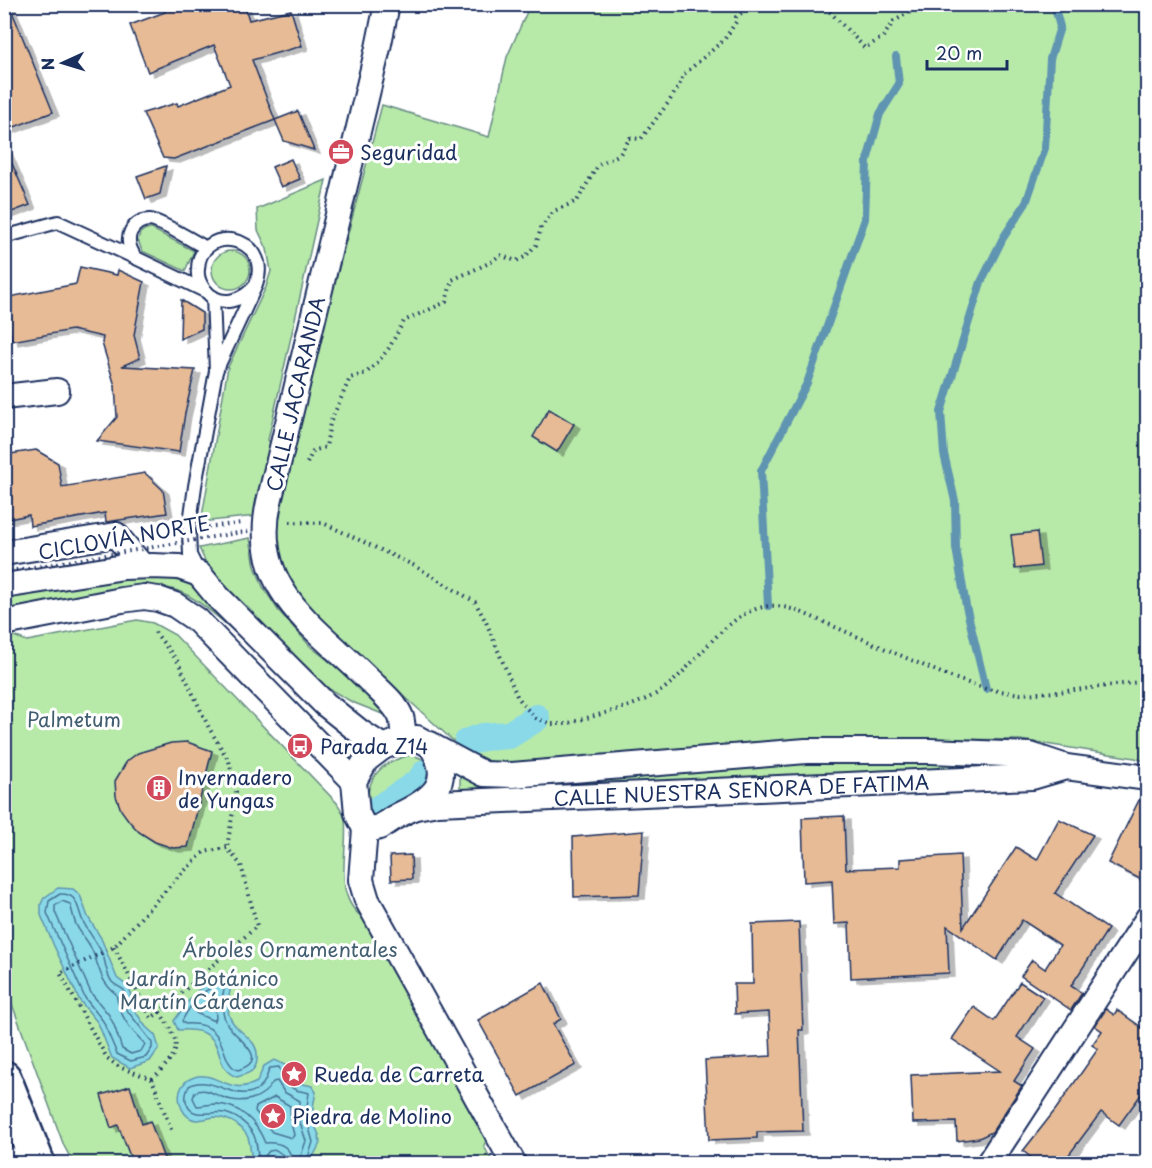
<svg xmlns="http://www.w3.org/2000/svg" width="1152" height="1168" viewBox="0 0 1152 1168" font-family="'Playpen Sans',sans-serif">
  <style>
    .green { fill: #b7e9a9; stroke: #698c84; stroke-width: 1.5 }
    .water { fill: #8ad9e8; stroke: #5e95b1; stroke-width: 1.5 }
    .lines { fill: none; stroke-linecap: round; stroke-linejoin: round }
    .shore { stroke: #477395; stroke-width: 1.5 }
    .stream { stroke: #5e95b1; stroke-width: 8 }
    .canal { stroke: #8ad9e8; stroke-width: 28 }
    .building { fill: #e6bb96; stroke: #1b2f5e; stroke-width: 1.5; filter: url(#shadow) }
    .service-casing { stroke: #1b2f5e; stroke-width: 16 }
    .minor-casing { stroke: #1b2f5e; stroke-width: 28 }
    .trunk-casing { stroke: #1b2f5e; stroke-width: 38 }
    .path { stroke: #1b2f5e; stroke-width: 4; stroke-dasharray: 1.5 4.5; stroke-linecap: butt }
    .service { stroke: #fff; stroke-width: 12 }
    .minor { stroke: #fff; stroke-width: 24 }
    .trunk { stroke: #fff; stroke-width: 33 }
    .path-bridge { stroke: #1b2f5e; stroke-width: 4; stroke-dasharray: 1.5 4.5; stroke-linecap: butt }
    .labels { text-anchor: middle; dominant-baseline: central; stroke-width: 6; stroke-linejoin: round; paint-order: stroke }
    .poi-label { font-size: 20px; fill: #1b2f5e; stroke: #fff; text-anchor: start }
    .street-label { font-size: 20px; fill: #1b2f5e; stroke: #fff }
    .park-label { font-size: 20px; fill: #425e71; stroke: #fff }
  </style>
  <defs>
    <filter id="shadow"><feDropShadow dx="6" dy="4" stdDeviation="0" flood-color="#0004"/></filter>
  </defs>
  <rect width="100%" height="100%" fill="#fff"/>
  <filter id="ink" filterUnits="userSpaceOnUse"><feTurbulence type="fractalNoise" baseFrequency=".0167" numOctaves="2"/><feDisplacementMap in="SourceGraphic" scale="12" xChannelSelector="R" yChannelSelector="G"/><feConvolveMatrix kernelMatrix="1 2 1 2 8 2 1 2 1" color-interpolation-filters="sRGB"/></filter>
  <g filter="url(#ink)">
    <g class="green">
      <polygon points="530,5 1147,5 1147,762 1135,758 1020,740 945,739 755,742 496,764 474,754 451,739 332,630 305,602 290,583 281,557 276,537 277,502 382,105 489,137 507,57"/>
      <polygon points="326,180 268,440 273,446 256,516 201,522 228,367 266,287 271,271 267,249 258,230 257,209"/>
      <polygon points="146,229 152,229 194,251 185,271 142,251 138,240 140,233"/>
      <circle cx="231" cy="270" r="19"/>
      <polygon points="250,538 255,566 263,587 278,610 311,647 343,672 385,715 352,702 310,678 214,580 199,548"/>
      <path d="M155 576C201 579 207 597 233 630 217 617 201 601 181 592 144 576 47 603 5 611V596L100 581Z"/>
      <path d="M137 620 153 623 175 635 337 803C340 808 344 813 345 820 349 852 331 897 365 919L486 1140 484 1146 493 1163H78L70 1157 64 1146 5 985V637L11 635 27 641Z"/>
      <path d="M411 755C425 758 428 763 432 776L424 792 371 818 366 813C366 779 378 762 411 755Z"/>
      <polygon points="873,760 1033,767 876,772 460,796 460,775 478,784 541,785 690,770"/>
    </g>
    <g class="water">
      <polygon points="58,888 73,889 80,895 88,917 101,938 117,978 130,988 131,1005 146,1027 155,1035 159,1048 150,1061 130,1068 112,1058 98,1023 80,1001 54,946 41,915 41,904 44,898"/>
      <path d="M228 974 232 983C229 993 227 1004 229 1015 235 1034 260 1037 257 1060 256 1072 247 1074 237 1077 207 1067 234 1026 178 1030L174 1021C191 997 199 983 228 974Z"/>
      <path d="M274 1060 285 1065C294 1086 292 1081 312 1086L316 1092 313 1107V1121L319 1135 320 1143 310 1163H279L278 1158 274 1155 267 1163H255C245 1149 257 1139 236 1124 230 1120 221 1117 214 1117 208 1118 202 1120 196 1120 183 1118 177 1102 180 1091 182 1085 186 1080 192 1078 214 1068 229 1097 257 1082L264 1066Z"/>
    </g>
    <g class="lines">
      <g class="shore">
        <path d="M60 894C77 893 77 906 82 919 87 931 97 942 103 955 106 964 106 974 112 982 115 985 120 987 124 990L126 1009 152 1042V1048L146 1057 131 1061 117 1054 103 1021 85 998 47 913 49 901Z"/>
        <path d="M62 901 70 904C72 910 73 916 75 922 78 931 86 938 90 946 100 965 98 980 116 994 120 1017 129 1028 145 1044L141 1051 131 1054 122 1049 114 1025 109 1015 91 993 55 912V906Z"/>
        <path d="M221 983 225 986C221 997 221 1013 227 1024 235 1038 273 1059 238 1070 217 1063 232 1021 185 1024L182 1021C190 1005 203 989 221 983Z"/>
        <polygon points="211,997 215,999 216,1018 214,1021 196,1013 199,1008"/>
        <polygon points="275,1097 290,1106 291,1123 294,1135 292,1138 272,1132 255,1111 256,1107"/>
        <path d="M284 1164 283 1155 276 1150 269 1151 262 1160 259 1159C256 1150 258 1140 252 1132 246 1123 236 1116 225 1113 213 1110 192 1120 187 1104 184 1098 186 1092 189 1086 212 1072 240 1109 262 1085 267 1080 267 1073 270 1068L279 1067C283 1075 286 1085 294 1089 299 1092 305 1091 309 1093L307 1106V1121L313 1142 306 1164"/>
        <path d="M292 1164C292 1146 280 1142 265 1143 257 1122 240 1105 216 1104 209 1104 203 1106 197 1106L193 1098 195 1092C205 1087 213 1094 222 1097 241 1105 263 1100 273 1082L277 1081 284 1092 300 1101V1122L306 1141 298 1164"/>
      </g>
      <g class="stream">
        <polyline points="912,4 914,7"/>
        <polyline points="768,606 761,471 807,383 865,219 867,161 880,114 899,84 896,57"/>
        <polyline points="986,689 966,606 956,548 955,501 944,454 941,412 981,282 1003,238 1026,203 1045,148 1050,59 1060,27 1054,4"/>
      </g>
      <g class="canal">
        <polyline points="468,742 483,737 509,735 536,718"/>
        <polyline points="377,810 418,783 426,773"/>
      </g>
    </g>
    <g class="building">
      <polygon points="4,4 9,4 53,112 4,131"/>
      <polygon points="162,4 244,4 249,20 291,10 302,46 252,60 275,120 174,159 163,158 143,113 177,103 178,106 230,85 214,45 148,72 130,25 165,12"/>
      <polygon points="298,111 314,150 284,141 275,120"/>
      <polygon points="4,145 30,205 4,215"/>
      <polygon points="291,159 300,179 281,187 272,167"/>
      <polygon points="166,166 160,194 146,199 137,176"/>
      <polygon points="80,267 117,275 118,270 144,282 134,335 140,358 122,366 195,370 185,413 179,452 97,441 117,417 115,386 102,343 103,337 72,330 12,341 4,298 76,284"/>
      <polygon points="181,300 202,313 202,329 180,339"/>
      <polygon points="549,409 574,424 557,452 533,437"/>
      <polygon points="36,450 58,463 62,487 145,473 163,490 167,513 106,522 105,513 30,526 29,515 4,520 4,455"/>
      <polygon points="1037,532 1041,566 1015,569 1011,535"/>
      <polygon points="187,742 212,751 188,847 173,848 155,842 139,832 129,821 121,810 116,796 115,781 127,761 138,753 171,743"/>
      <polygon points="1143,792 1148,792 1148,883 1108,863"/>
      <polygon points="844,816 846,869 900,867 900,859 960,855 963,928 1016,847 1037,860 1059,819 1093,835 1055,893 1108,929 1071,986 1082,993 1071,1010 1021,976 1032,960 1045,969 1060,945 1022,920 997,960 947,926 949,973 851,978 849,923 834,924 832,880 804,882 802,818"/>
      <polygon points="644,831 639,895 574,897 573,837"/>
      <polygon points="411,855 412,879 391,880 390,856"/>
      <polygon points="799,922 803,1030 799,1030 803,1131 757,1132 757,1138 709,1140 705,1060 771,1056 769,1012 735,1014 734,984 753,984 752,924"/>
      <polygon points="1020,982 1043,997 1017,1037 1035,1049 1014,1081 1022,1086 992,1132 979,1138 957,1141 956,1122 913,1123 911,1075 1000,1071 952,1039 974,1007 994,1021"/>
      <polygon points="543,983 561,1019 553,1024 576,1065 520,1096 478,1020"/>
      <polygon points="1106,1009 1114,1015 1117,1010 1148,1032 1148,1085 1119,1125 1101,1112 1062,1164 1039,1164 1023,1151 1056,1109 1098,1049 1092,1045 1102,1031 1095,1026"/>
      <polygon points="130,1086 142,1124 150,1121 166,1164 133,1164 118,1125 111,1128 101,1095"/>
    </g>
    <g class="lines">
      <g class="service-casing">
        <g id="service">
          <polyline points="4,237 58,222 136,258"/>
          <path d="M205 291 136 258C130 250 126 241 131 231 135 224 142 220 150 220 161 221 195 242 206 248"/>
          <path d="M216 371 256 285C274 234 199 223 198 269 197 276 200 284 205 290 220 309 243 301 256 285"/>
          <polyline points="199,573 190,555 189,530 195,486 216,371 213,297"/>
        </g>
      </g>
      <g class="minor-casing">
        <g id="minor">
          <path d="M387 4 378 48 269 502C249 591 318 628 371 682 381 692 396 704 401 717 403 723 403 733 404 739"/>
          <polyline points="4,397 57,391"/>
          <polyline points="4,553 116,535 142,566"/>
          <polyline points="4,586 124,567 152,566 179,567 199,574 218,597 325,704 360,732 383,747"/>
          <polyline points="4,623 122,600 144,597 158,599 175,605 197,620 354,781"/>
          <path id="s1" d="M416 807 438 803 1032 777 1066 767"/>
          <polyline points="365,829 357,813 354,781 366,760 383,747 404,739 417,738 484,774 512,775 806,751 930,751 1030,755 1066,767 1148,778"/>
          <polyline points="365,829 361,880 367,900 514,1164"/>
          <path d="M365 829C384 829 383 823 399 815 432 799 456 783 430 744"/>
          <polyline points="988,1164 1148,918"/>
        </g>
      </g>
      <g class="trunk-casing">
        <g id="trunk">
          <polyline points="4,1078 38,1164"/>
          <polyline points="4,1162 5,1164"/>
        </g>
      </g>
      <g class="path">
        <polyline points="777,4 827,9 865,48 883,37 894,21 925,4"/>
        <polyline points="307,463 313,451 326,447 330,423 350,378 366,373 377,363 389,348 404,321 446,302 452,280 491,262 500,255 516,261 525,257 536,245 541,228 554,211 577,201 598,165 620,154 630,138 641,139 668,103 679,86 683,75 724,40 736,22 736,17 754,4"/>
        <path d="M290 522 323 523 415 566 475 602 486 622 517 696 526 708 536 718 551 724H566C594 715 629 709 654 695 693 674 722 611 769 606 778 605 787 608 796 610L948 676 986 689 1020 694 1058 692 1148 681"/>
        <polyline points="208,527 242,523"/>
        <polyline points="155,632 178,662 209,728 229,761 236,792 227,848"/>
        <polyline points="114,947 151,1018 160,1012"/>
        <path d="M152 1079C182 1050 182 1047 160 1012L257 926 241 865 227 848 204 852 177 878 114 947 60 973 107 1058 119 1067 152 1079 172 1132"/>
      </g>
      <use href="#service" class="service"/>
      <use href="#minor" class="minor"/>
      <use href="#trunk" class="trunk"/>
      <polyline class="path-bridge" points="4,572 249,531"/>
    </g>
  </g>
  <defs>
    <g id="office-disc" transform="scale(1.35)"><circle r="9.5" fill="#d1495b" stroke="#fff"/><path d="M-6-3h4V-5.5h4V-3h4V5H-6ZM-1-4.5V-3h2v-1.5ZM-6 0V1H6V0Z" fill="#fff"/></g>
    <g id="bus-disc" transform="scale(1.35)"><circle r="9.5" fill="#d1495b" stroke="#fff"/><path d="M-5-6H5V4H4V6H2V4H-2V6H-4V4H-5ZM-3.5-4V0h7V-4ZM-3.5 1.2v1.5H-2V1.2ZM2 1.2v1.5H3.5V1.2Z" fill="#fff"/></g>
    <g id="building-disc" transform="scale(1.35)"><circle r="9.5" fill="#d1495b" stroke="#fff"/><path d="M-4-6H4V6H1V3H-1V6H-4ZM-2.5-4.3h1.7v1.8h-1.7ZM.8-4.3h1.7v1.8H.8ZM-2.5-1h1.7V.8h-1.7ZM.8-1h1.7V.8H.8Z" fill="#fff"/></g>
    <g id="sight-disc" transform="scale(1.35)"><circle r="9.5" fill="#d1495b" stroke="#fff"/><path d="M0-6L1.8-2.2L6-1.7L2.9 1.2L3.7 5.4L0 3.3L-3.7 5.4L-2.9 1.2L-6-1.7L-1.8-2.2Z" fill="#fff"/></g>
  </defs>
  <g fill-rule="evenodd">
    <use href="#office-disc" x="341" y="152"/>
    <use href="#bus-disc" x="300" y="746"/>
    <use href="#building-disc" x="159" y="788"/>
    <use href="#sight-disc" x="294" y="1074"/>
    <use href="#sight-disc" x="273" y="1116"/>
  </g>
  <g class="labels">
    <g class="poi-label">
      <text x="360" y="152">Seguridad</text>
      <text x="320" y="746">Parada Z14</text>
      <text x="178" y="777">Invernadero<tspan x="178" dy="23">de Yungas</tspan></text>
      <text x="314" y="1074">Rueda de Carreta</text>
      <text x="292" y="1116">Piedra de Molino</text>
    </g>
    <g class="street-label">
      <text transform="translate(295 394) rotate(-77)">CALLE JACARANDA</text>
      <text transform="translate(124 537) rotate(-10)">CICLOVÍA NORTE</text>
      <text stroke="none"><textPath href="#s1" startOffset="326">CALLE NUESTRA SEÑORA DE FATIMA</textPath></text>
    </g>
    <g class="park-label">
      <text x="74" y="719">Palmetum</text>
      <text x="290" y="949">Árboles Ornamentales</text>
      <text x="202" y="978">Jardín Botánico<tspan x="202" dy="23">Martín Cárdenas</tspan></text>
    </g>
  </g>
  <rect width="1152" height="1168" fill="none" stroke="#fff" stroke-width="24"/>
  <rect x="12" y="12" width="1128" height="1144" fill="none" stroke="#1b2f5e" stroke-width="2" filter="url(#ink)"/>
  <g transform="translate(63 63) rotate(266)" stroke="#ffffff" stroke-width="4.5" paint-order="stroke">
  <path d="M0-4.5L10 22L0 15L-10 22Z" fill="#1b2f5e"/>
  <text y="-9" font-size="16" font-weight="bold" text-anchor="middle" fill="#1b2f5e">N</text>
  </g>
  <path d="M927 60v9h80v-9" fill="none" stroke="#1b2f5e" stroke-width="3"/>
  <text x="936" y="60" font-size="18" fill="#1b2f5e" stroke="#ffffff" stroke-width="4.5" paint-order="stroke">20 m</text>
</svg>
